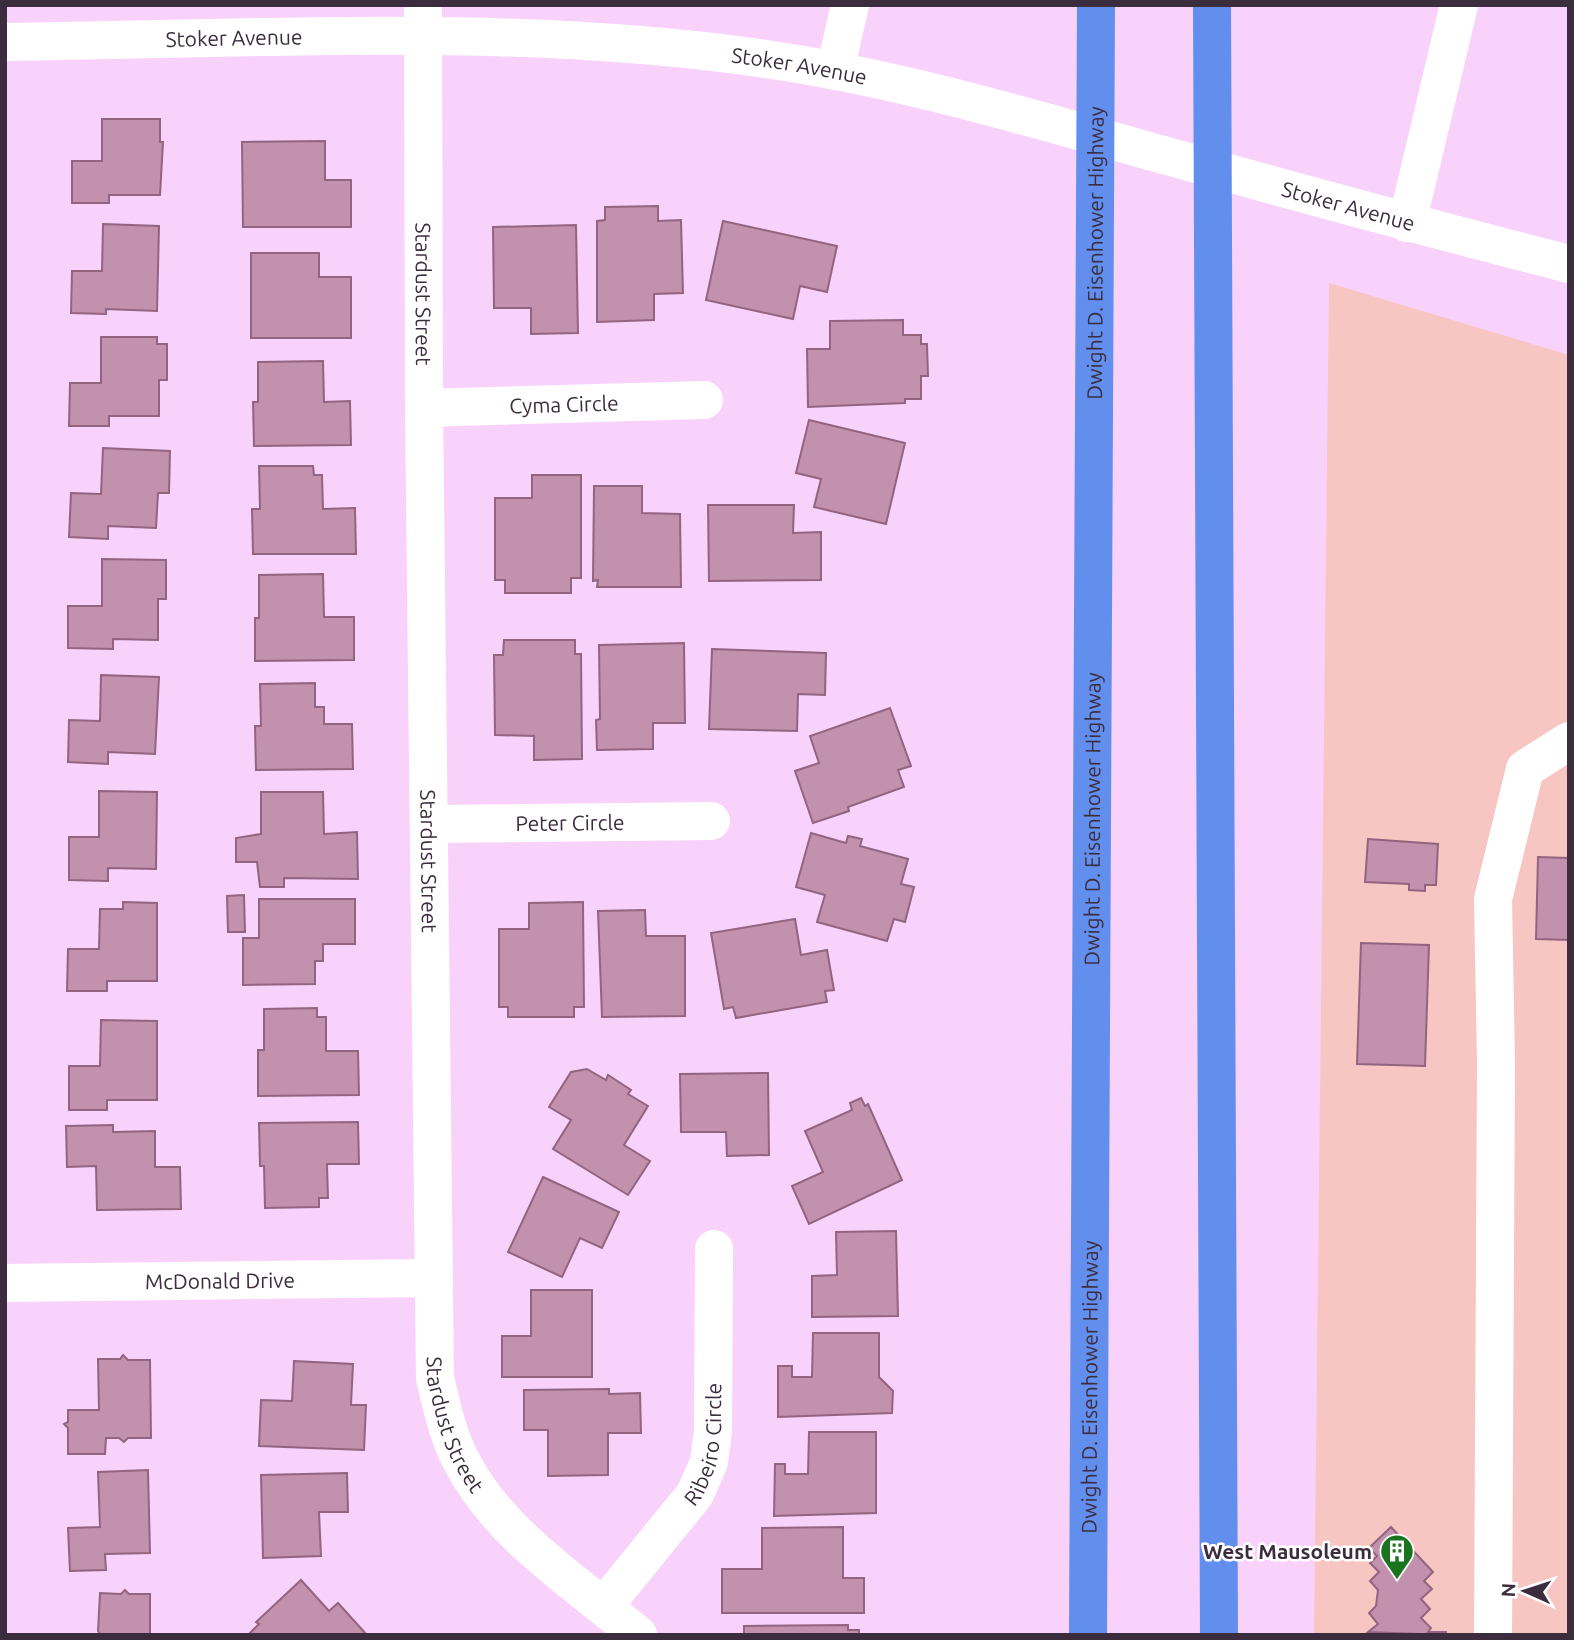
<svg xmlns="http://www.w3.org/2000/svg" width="1574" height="1640" viewBox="0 0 1574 1640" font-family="Ubuntu,sans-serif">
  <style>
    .green { fill: #f8c6c2 }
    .building { fill: #c291ad; stroke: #92647f; stroke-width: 2 }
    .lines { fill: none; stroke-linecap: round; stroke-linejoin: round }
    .minor { stroke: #fff; stroke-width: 38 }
    .highway { stroke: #628fee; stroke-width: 38 }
    .labels { text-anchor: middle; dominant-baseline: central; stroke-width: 5; stroke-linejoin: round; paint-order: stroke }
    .street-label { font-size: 21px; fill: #3c2d3e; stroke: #fff }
    .poi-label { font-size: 21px; font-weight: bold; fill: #3c2d3e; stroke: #fff; text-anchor: end }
  </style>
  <rect width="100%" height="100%" fill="#f9d2fc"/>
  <polygon class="green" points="1329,283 1569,355 1569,1635 1314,1635"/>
  <g class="building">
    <polygon points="102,119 160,119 160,142 163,142 160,195 109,195 109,203 72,203 72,161 102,161"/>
    <polygon points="325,141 325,180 351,180 351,227 243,227 242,142"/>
    <polygon points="658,206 658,221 681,220 683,293 654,294 654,320 597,322 597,221 605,220 605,207"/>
    <polygon points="723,221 837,246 827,292 800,286 793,319 706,300"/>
    <polygon points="103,224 159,226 157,311 106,309 106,314 71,313 72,271 102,271"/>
    <polygon points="576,225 578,333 531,334 531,308 494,308 493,227"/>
    <polygon points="251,253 319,253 319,277 351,277 351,338 251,338"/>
    <polygon points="903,320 903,335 921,335 921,344 927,344 928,376 921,376 921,399 905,399 905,403 808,407 807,349 830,349 830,321"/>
    <polygon points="101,337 157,337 157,344 167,344 167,380 159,380 159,416 109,416 109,426 69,426 70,383 101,383"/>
    <polygon points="323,361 324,402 350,401 351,445 254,446 253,402 258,402 258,362"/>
    <polygon points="809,420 905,443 886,524 814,507 821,479 796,473"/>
    <polygon points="103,448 170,451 169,493 158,493 156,528 108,526 108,539 69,537 71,493 101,494"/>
    <polygon points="259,466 313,466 314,475 322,475 323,509 355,508 356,554 253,554 252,509 260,509"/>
    <polygon points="532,475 581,475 581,578 571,578 571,593 505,593 505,580 495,580 495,498 532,498"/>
    <polygon points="594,486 642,486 642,513 680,514 681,587 597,587 598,580 593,581"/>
    <polygon points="708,505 794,505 793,533 821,532 821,580 709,581"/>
    <polygon points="102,559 166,560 166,599 158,599 158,640 113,639 113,649 68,648 68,606 102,606"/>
    <polygon points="323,574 324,617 354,617 354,660 255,661 255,618 259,618 259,575"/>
    <polygon points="504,640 575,640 575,654 581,654 582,759 534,760 534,736 495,735 494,655 503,655"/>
    <polygon points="684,643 685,723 653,723 653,749 597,750 596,720 600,719 599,645"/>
    <polygon points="712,649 826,653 825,695 798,694 797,731 709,729"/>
    <polygon points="101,675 159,677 155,754 108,752 108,764 68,762 69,720 100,721"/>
    <polygon points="315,683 315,707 324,707 324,724 352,724 353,769 256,770 255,726 261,726 260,684"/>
    <polygon points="890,708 911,766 898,770 904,787 848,807 849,811 813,823 795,771 819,763 810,736"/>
    <polygon points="99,791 157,792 156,869 108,868 108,881 69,880 69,837 99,837"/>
    <polygon points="261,792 323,792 324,834 357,832 358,879 284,878 284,887 260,887 257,862 236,862 236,838 261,834"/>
    <polygon points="811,833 846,843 848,836 862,839 860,846 908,859 901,884 914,887 905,922 894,919 887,941 817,922 825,895 796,887"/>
    <polygon points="1368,839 1438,844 1436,885 1425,885 1425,891 1409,890 1409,884 1365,882"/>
    <polygon points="1538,857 1569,858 1569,940 1536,939"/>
    <polygon points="244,895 245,932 228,932 227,896"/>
    <polygon points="259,899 355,899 355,944 323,944 323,961 315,961 315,984 243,985 243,938 259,938"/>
    <polygon points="123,902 157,903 157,981 107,981 107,991 67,991 68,949 99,949 100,909 123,909"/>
    <polygon points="583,902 584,1007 574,1007 574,1017 508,1017 508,1007 499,1007 499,929 529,929 529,903"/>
    <polygon points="645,910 646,936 685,936 685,1016 602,1017 598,911"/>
    <polygon points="795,919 801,955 827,950 834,990 825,991 827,1002 736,1018 733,1007 724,1009 711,933"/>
    <polygon points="1361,943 1429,945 1425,1066 1357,1064"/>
    <polygon points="317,1008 317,1017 326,1017 326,1051 358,1051 359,1095 258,1096 258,1050 264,1050 264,1009"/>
    <polygon points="101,1020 157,1021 157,1100 107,1100 107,1110 69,1110 69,1066 100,1066"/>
    <polygon points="587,1069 606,1080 608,1075 631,1090 628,1094 648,1106 624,1145 650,1161 628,1195 553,1149 571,1120 549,1107 571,1072"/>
    <polygon points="768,1073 769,1155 727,1156 726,1132 681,1132 680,1074"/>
    <polygon points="861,1098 865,1106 868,1104 902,1180 809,1224 792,1186 823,1172 805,1131 852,1110 850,1103"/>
    <polygon points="358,1122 359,1164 327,1164 328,1198 319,1198 319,1207 265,1208 264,1166 260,1166 259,1123"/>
    <polygon points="113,1125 113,1132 155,1131 155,1167 180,1167 181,1209 97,1210 96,1166 67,1167 66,1126"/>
    <polygon points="543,1177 619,1212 602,1248 580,1238 562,1277 508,1252"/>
    <polygon points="896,1231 898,1316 812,1317 812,1276 837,1275 836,1232"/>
    <polygon points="531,1290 592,1290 592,1377 502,1377 502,1336 531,1336"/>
    <polygon points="813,1333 879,1333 879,1377 893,1391 892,1413 778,1417 778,1366 792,1366 792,1377 812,1377"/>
    <polygon points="123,1355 128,1360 150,1360 151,1438 128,1438 124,1442 119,1438 106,1438 105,1454 68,1454 68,1428 64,1424 68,1422 68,1410 99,1410 98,1359 120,1359"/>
    <polygon points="294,1361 353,1364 351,1405 366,1405 364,1450 259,1446 261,1400 292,1401"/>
    <polygon points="609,1389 609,1394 640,1393 641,1433 608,1433 608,1475 548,1476 548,1430 524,1430 524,1390"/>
    <polygon points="809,1432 876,1432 876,1513 774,1516 775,1464 785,1464 785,1474 808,1474"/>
    <polygon points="148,1470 150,1553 105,1554 106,1570 70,1571 68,1528 100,1527 98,1472"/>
    <polygon points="347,1473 348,1512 319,1512 321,1556 263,1558 261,1475"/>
    <polygon points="843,1527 843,1578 864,1578 864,1613 722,1613 722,1569 762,1569 762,1528"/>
    <polygon points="1391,1527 1433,1572 1424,1581 1432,1589 1421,1599 1430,1609 1421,1618 1431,1628 1428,1632 1446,1632 1446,1635 1368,1632 1378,1624 1369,1613 1376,1606 1378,1590 1370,1581 1379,1572 1370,1563 1377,1556 1369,1548"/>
    <polygon points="301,1580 329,1611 338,1603 367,1635 248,1635 259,1624 256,1622"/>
    <polygon points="125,1590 129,1594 150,1594 150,1635 101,1635 98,1631 100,1593 121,1594"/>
    <polygon points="848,1625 848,1630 859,1630 859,1635 744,1635 744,1626"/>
  </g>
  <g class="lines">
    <g class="minor">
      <path id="s1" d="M423 5 424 408 435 1378C442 1407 448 1438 463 1464 501 1536 578 1584 638 1635"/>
      <path id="s2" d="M5 42C261 39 526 22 779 61 909 81 1034 119 1160 154 1296 192 1432 229 1569 264"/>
      <polyline points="835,71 850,5"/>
      <polyline points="1407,223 1459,5"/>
      <path id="s3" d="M424 408 704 400"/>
      <path id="s4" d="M430 824 711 821"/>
      <path id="s5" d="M5 1283 434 1278"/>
      <path id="s6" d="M604 1606 695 1494 709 1462 713 1431 714 1249"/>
      <polyline points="1493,1635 1496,1063 1493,899 1525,769 1569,741"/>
    </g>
    <g class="highway">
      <polyline points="1212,5 1219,1635"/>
      <path id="s7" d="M1088 1635 1096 5"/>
    </g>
  </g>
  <defs>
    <g id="building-pin" transform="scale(1.75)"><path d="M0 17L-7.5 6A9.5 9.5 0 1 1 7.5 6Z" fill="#1a731f" stroke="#fff"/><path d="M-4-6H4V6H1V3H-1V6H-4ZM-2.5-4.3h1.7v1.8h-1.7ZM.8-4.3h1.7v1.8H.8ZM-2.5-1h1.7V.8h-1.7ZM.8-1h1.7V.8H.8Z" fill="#fff"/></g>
  </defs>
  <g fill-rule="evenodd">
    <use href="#building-pin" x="1397" y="1551"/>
  </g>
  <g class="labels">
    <g class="street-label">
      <text stroke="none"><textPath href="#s2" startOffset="229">Stoker Avenue</textPath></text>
      <text stroke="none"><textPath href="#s2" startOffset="796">Stoker Avenue</textPath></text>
      <text stroke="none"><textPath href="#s2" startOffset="1363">Stoker Avenue</textPath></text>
      <text stroke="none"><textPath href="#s7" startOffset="1382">Dwight D. Eisenhower Highway</textPath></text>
      <text stroke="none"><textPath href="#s1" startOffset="289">Stardust Street</textPath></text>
      <text stroke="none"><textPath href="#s3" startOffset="140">Cyma Circle</textPath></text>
      <text stroke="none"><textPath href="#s7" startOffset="816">Dwight D. Eisenhower Highway</textPath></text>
      <text stroke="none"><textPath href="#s4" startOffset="140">Peter Circle</textPath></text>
      <text stroke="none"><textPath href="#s1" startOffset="856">Stardust Street</textPath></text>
      <text stroke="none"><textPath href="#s5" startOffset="215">McDonald Drive</textPath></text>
      <text stroke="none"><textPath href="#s7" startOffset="248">Dwight D. Eisenhower Highway</textPath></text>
      <text stroke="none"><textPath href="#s1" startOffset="1423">Stardust Street</textPath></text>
      <text stroke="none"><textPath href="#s6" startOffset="196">Ribeiro Circle</textPath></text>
    </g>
    <g class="poi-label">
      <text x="1372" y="1551">West Mausoleum</text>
    </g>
  </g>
  <rect width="1574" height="1640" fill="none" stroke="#3c2d3e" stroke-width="14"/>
  <g transform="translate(1525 1591) rotate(273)" stroke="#ffffff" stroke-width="5" paint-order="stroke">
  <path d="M0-5L12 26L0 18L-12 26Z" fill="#3c2d3e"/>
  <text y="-10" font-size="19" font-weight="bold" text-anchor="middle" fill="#3c2d3e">N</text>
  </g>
</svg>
